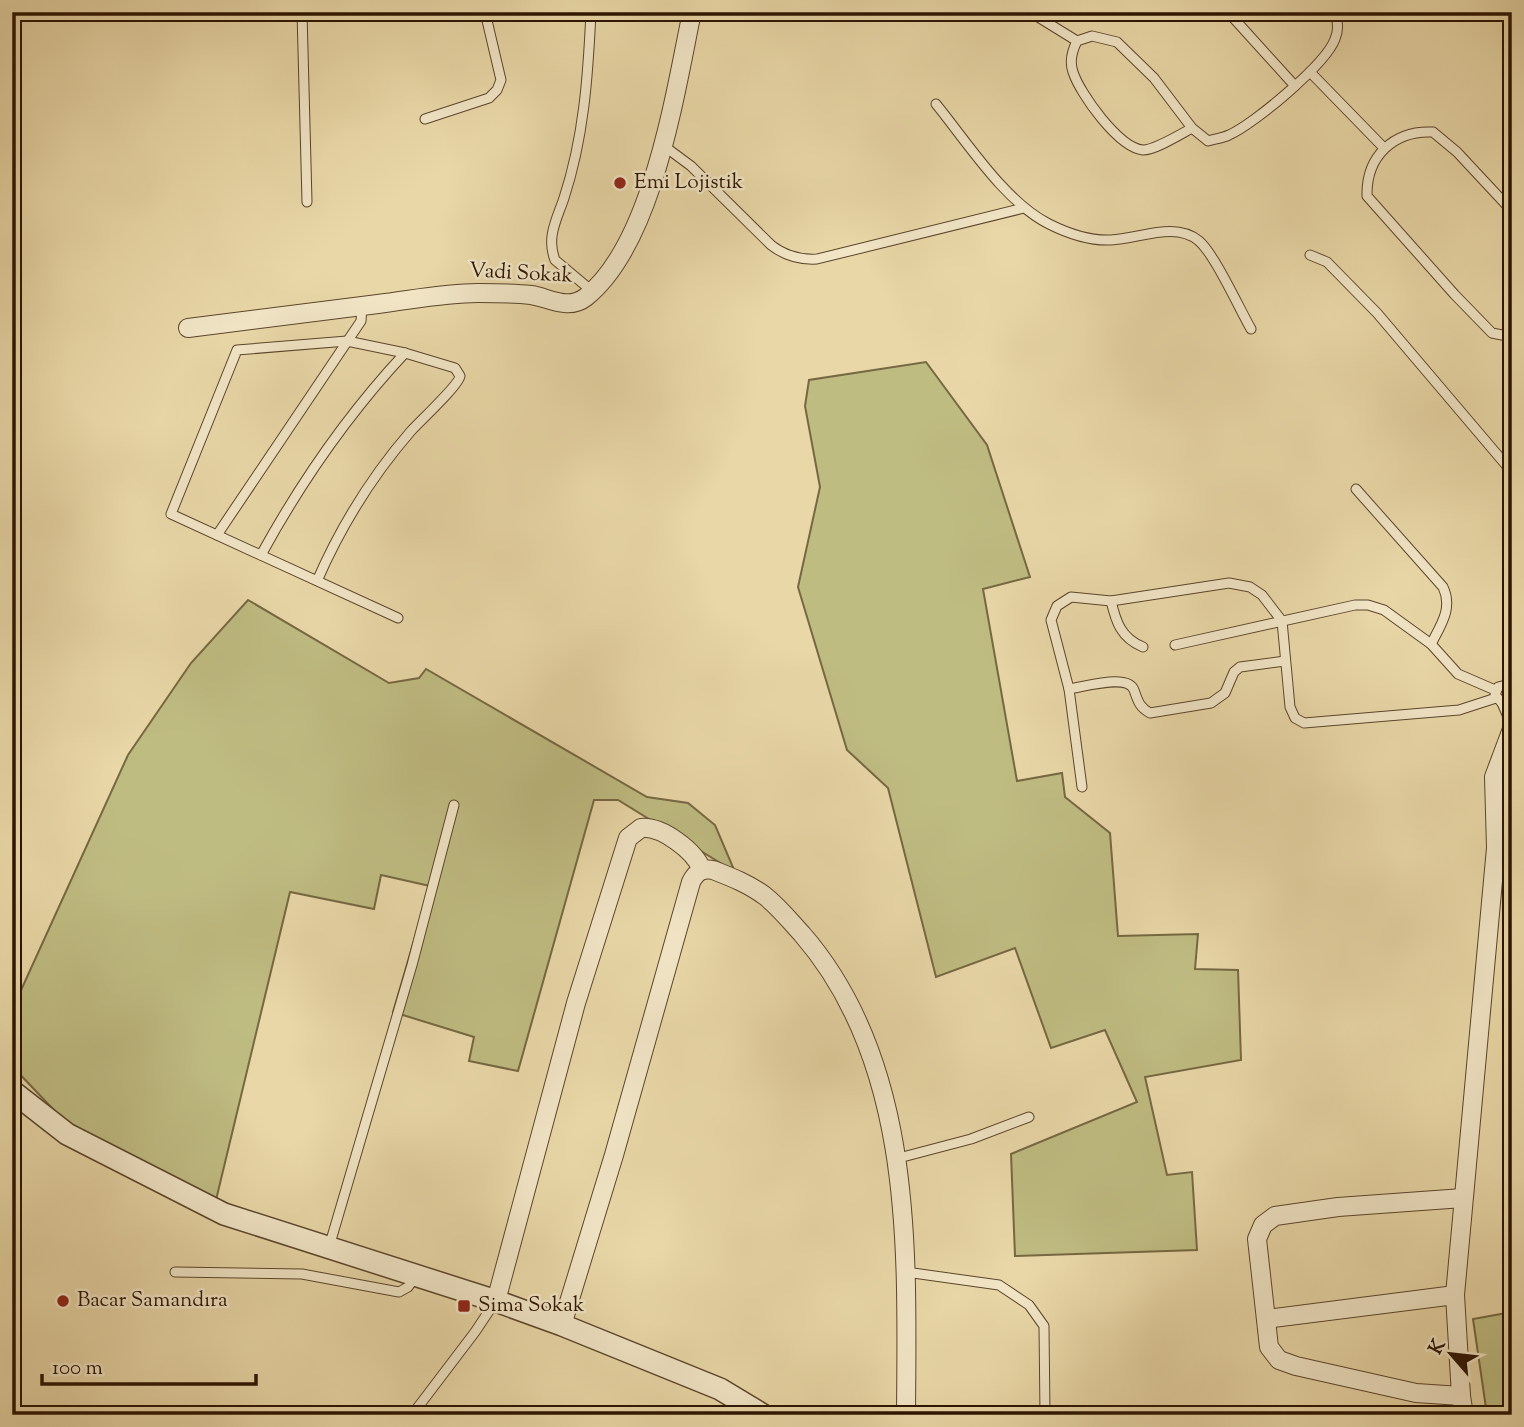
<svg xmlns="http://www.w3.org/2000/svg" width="1524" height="1427" viewBox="0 0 1524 1427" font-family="'Sorts Mill Goudy',serif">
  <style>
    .green { fill: #bfbc82; stroke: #766842; stroke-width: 2 }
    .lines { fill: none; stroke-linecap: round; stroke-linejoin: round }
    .service-casing { stroke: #5b452b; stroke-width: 11 }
    .minor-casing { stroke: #5b452b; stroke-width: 20 }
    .tertiary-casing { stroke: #5b452b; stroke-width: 24 }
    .service { stroke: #f1e5c6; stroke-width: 9 }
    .minor { stroke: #f1e5c6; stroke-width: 18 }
    .tertiary { stroke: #f1e5c6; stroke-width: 21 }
    .poi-dot { fill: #8f2418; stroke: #f1e5c6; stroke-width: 2.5 }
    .labels { text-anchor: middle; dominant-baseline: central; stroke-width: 5; stroke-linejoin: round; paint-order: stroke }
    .poi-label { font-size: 21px; fill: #2c1402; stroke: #f1e5c6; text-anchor: start }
    .street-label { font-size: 21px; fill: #2c1402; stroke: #f1e5c6 }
  </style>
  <rect width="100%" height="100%" fill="#e9d7a7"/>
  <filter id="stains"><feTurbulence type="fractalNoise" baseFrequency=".00286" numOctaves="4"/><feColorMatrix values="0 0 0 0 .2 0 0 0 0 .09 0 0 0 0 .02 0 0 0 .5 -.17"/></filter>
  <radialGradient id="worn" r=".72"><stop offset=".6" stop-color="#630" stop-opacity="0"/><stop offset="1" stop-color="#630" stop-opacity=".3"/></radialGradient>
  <g class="green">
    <polygon points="926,362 987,445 1030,577 983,589 1017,781 1062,773 1065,797 1110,833 1118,936 1198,934 1195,969 1238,970 1241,1060 1145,1077 1167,1175 1192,1172 1197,1250 1015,1256 1011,1154 1137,1102 1105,1030 1051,1048 1015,948 936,977 888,788 847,750 798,587 820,487 805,406 809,380"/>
    <polygon points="248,600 389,683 419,678 426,669 647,797 688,803 715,825 735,872 618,800 594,800 518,1071 469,1061 474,1037 393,1012 430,886 381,875 374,909 290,892 216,1200 70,1127 12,1066 12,1010 128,755 191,663"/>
    <polygon points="1512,1312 1512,1415 1487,1415 1473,1319"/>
  </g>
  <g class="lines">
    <g class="service-casing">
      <g id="service">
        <polyline points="302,12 307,202"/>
        <path d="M591 12C588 76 584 137 564 198 557 219 546 237 555 260L592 291"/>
        <polyline points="1030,12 1077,41"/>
        <polyline points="1228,12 1295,86"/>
        <polyline points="1310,72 1384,148"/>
        <path d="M936 104C967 142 1005 202 1049 224 1067 233 1091 241 1111 240 1139 239 1175 221 1199 241 1215 255 1239 308 1251 329"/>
        <polyline points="425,119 489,98 497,90 501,80 485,12"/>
        <path d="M1192 128C1181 134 1155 150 1143 150 1119 148 1080 94 1073 72 1069 61 1072 51 1077 41L1092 36 1117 42 1154 78 1192 128 1208 141C1215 139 1223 138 1229 135 1254 124 1326 64 1335 39 1339 30 1338 21 1335 12"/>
        <path d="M664 146 691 166 771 245C785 256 799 260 817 259L1024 208"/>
        <path d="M1512 211 1457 152 1433 132C1394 130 1366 156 1367 196L1455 295 1492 333 1512 337"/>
        <polyline points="1310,255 1327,262 1377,313 1512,472"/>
        <path d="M1356 489 1443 587C1453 608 1441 625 1431 644"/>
        <polyline points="217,535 361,321 362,306"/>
        <path d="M261 555C301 482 348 414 405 353"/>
        <path d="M317 581C341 526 371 477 411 431 420 421 459 385 460 376L455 368 405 353 347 341 237 350 171 514 398 618"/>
        <path d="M1111 601C1116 622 1121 638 1143 647"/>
        <polyline points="1175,645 1355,605 1368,605 1384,610 1431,644 1458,674 1495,690"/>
        <path d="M1069 689C1084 687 1128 673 1134 690 1138 701 1139 707 1150 713L1211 703 1225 693 1234 672 1240 667 1285 661"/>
        <polyline points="1512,689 1506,685 1498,687 1495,695 1502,703 1512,699"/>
        <polyline points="1502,703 1512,726"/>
        <polyline points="1082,787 1069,689 1051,620 1057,606 1071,597 1111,601 1229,583 1250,587 1262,595 1282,621 1290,707 1295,718 1304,723 1459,710 1496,698"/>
        <polyline points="895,1159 971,1139 1029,1117"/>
        <polyline points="329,1247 412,965 454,805"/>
        <polyline points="175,1272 302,1274 399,1292 408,1287 415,1277"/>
        <polyline points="906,1272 999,1285 1029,1305 1044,1326 1045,1415"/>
        <polyline points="412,1415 475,1332 495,1302"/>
      </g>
    </g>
    <g class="minor-casing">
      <g id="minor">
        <path d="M188 328C251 320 314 312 378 304 411 300 444 293 478 293 496 293 513 293 531 295 550 298 568 311 586 297 653 243 675 93 692 12"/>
        <path d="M496 1301 576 1003 628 838 641 828C662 826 695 851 702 870"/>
        <polyline points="1266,1319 1455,1295"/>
        <path d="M562 1325 614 1155 691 882C696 872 702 868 713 870 731 877 749 884 765 896 779 907 790 921 802 934 915 1064 907 1253 906 1415"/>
        <polyline points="1461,1396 1416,1393 1296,1366 1279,1360 1269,1347 1257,1239 1263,1225 1275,1216 1338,1207 1463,1198"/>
        <polyline points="1464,1415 1461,1396 1455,1295 1496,848 1494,777 1512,729"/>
      </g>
    </g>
    <g class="tertiary-casing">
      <polyline id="tertiary" points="12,1091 67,1134 224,1214 496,1301 562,1325 720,1389 763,1415"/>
    </g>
    <use href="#service" class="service"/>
    <use href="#minor" class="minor"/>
    <use href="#tertiary" class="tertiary"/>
  </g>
  <g class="poi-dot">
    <circle cx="620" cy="183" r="7"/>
    <circle cx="63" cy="1301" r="7"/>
    <rect x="457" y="1299" width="14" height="14" rx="3.5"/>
  </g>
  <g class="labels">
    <g class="poi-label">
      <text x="634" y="183">Emi Lojistik</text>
      <text x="77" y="1301">Bacar Samandıra</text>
      <text x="478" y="1306">Sima Sokak</text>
    </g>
    <g class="street-label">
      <text transform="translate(521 274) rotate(3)">Vadi Sokak</text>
    </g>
  </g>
  <rect width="1524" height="1427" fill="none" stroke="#e9d7a7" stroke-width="42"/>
  <rect x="14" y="14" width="1496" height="1399" fill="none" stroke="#2c1402" stroke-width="3.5"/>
  <rect x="21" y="21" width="1482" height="1385" fill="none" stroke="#2c1402" stroke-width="2"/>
  <g transform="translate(1451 1354) rotate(298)" stroke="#f1e5c6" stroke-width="5" paint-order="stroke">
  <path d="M0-5L12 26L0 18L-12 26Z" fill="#2c1402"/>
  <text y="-10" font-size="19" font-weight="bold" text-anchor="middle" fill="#2c1402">K</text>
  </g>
  <path d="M42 1374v10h214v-10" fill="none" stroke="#2c1402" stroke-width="3.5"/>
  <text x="52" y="1374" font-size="21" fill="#2c1402" stroke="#f1e5c6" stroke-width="5" paint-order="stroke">100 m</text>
  <rect width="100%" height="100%" filter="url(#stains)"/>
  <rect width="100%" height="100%" fill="url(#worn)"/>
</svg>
